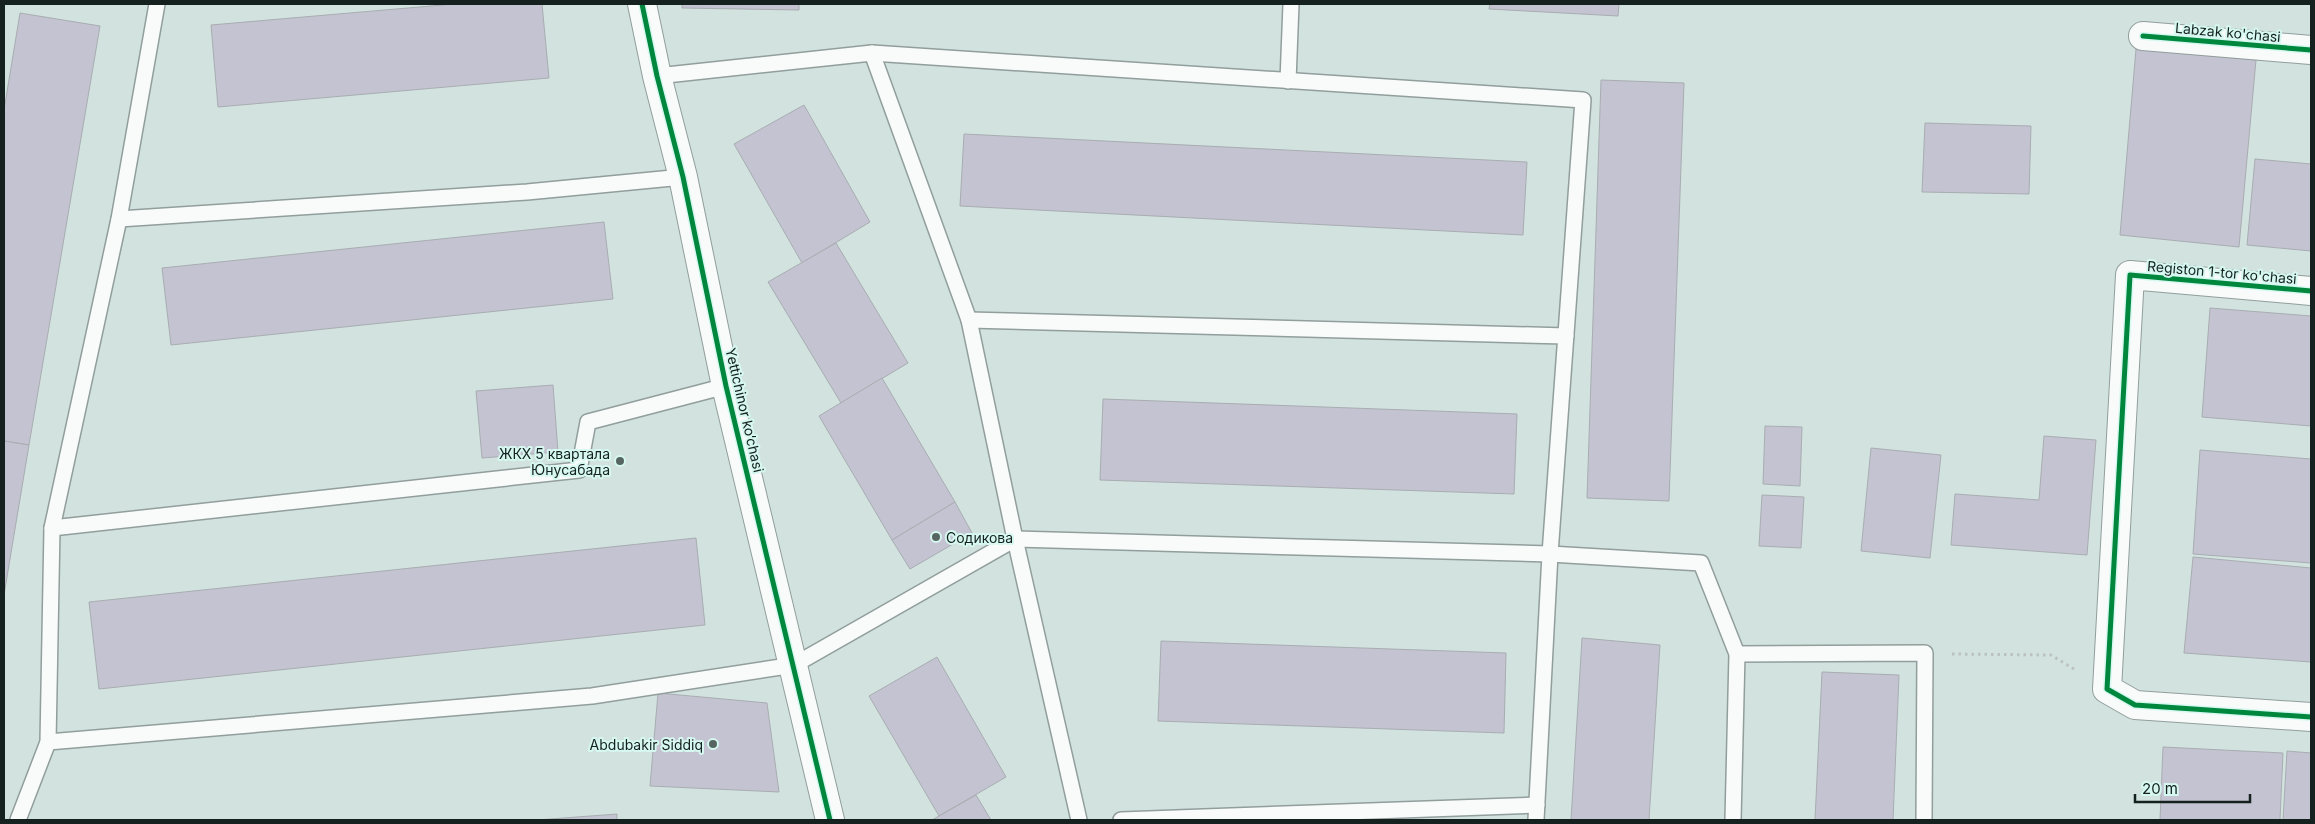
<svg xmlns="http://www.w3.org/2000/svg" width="2315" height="824" viewBox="0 0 2315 824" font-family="Inter,sans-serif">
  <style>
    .building { fill: #c4c3d1; stroke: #a8adb1 }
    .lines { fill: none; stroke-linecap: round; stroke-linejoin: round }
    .lane-casing { stroke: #919e9c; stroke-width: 18 }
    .street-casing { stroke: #919e9c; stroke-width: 30 }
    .path { stroke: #bbc1c1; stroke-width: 3; stroke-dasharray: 2.5 4; stroke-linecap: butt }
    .lane { stroke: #f8fbfa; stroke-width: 15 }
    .street { stroke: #f8fbfa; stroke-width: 28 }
    .cycleway-casing { stroke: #d6f8f0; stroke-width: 8 }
    .cycleway { stroke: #00873e; stroke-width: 5 }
    .poi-dot { fill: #576562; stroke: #d6f8f0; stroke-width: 2 }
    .labels { text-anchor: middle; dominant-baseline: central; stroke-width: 4; stroke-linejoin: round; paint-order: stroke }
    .street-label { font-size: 14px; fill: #15211f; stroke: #d6f8f0 }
    .poi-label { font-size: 14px; fill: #15211f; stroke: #d6f8f0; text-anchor: end }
  </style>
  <rect width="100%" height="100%" fill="#d1e2df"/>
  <g class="building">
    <polygon points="454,4 542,4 549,78 218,107 211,25"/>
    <polygon points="682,4 799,4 799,10 682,8"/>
    <polygon points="1490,4 1619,4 1618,16 1489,9"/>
    <polygon points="20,13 100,26 29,445 4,441 4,110"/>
    <polygon points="2136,49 2256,60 2239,247 2120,235"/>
    <polygon points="1601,80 1684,83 1669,501 1587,498"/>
    <polygon points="804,105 870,222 802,263 734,144"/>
    <polygon points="1925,123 2031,126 2029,194 1922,192"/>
    <polygon points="964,134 1527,162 1523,235 960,206"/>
    <polygon points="2255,159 2311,164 2311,251 2247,245"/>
    <polygon points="604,222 613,299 171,345 162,268"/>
    <polygon points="836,243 908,363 841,403 768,282"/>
    <polygon points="2210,308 2311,316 2311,426 2202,417"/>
    <polygon points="882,378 955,502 892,540 819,416"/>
    <polygon points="553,385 558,452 482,458 476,391"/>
    <polygon points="1103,399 1517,414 1514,494 1100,480"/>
    <polygon points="1765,426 1802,427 1800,486 1763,484"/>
    <polygon points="2044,436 2096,440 2087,555 1951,545 1955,494 2039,500"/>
    <polygon points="4,441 29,445 4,595"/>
    <polygon points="1871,448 1941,455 1930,558 1861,551"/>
    <polygon points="2200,450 2311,459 2311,563 2193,554"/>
    <polygon points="1762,495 1804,497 1801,548 1759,546"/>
    <polygon points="955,502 972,533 910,569 892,540"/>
    <polygon points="696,538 705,625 99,689 89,602"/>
    <polygon points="2193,557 2311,568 2311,662 2184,653"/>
    <polygon points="1582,638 1660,645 1649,820 1571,820"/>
    <polygon points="1161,641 1506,653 1504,733 1158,721"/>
    <polygon points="937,657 1006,777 939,816 869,696"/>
    <polygon points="1822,672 1899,675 1893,820 1815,820"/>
    <polygon points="658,693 767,703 779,792 650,786"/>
    <polygon points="2163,747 2283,753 2280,820 2160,820"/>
    <polygon points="2287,751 2311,753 2311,820 2283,820"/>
    <polygon points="976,795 991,820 932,820 939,816"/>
    <polygon points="617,814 617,820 537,820"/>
  </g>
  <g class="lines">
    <g class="lane-casing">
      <g id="lane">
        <polyline points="872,53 969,320 1015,539 1079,820"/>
        <polyline points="657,76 872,53 1583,100 1550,554 1536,820"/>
        <polyline points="1288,81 1291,4"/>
        <polyline points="119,219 527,192 683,177"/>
        <polyline points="969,320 1566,336"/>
        <polyline points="52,528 579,470 588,422 726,386"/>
        <polyline points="1737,654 1925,653 1924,820"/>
        <polyline points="48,742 592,696 794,665 1015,539 1550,554 1701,563 1737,654 1733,820"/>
        <polyline points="18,820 48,742 52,528 119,219 157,4"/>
        <polyline points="1121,820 1537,805"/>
      </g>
    </g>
    <g class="street-casing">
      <g id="street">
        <polyline points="642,4 657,76 683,177 726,386 830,820"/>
        <polyline points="2143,36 2311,50"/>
        <polyline points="2311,291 2130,275 2107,689 2135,705 2311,717"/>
      </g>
    </g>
    <polyline class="path" points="1952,654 2051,655 2074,669"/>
    <use href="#lane" class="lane"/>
    <use href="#street" class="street"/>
    <g class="cycleway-casing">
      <g id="cycleway">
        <polyline points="642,4 657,76 683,177 726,386 830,820"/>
        <polyline points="2143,36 2311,50"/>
        <polyline points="2311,291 2130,275 2107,689 2135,705 2311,717"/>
      </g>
    </g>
    <use href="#cycleway" class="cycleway"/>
  </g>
  <g class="poi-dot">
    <circle cx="620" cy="461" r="5"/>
    <circle cx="936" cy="537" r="5"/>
    <circle cx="713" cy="744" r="5"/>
  </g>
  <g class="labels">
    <g class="street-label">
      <text transform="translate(2228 32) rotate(5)">Labzak ko'chasi</text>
      <text transform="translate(2222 272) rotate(5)">Registon 1-tor ko'chasi</text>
      <text transform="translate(745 410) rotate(77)">Yettichinor ko‘chasi</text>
    </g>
    <g class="poi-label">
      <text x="610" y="453">ЖКХ 5 квартала<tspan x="610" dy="16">Юнусабада</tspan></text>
      <text x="946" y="537" text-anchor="start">Содикова</text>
      <text x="703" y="744">Abdubakir Siddiq</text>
    </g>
  </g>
  <rect width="2315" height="824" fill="none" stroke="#15211f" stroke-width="10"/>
  <path d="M2135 794v8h115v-8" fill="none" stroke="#15211f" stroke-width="2.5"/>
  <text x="2142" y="794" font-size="15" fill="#15211f" stroke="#d6f8f0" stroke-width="4" paint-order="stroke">20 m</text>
</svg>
